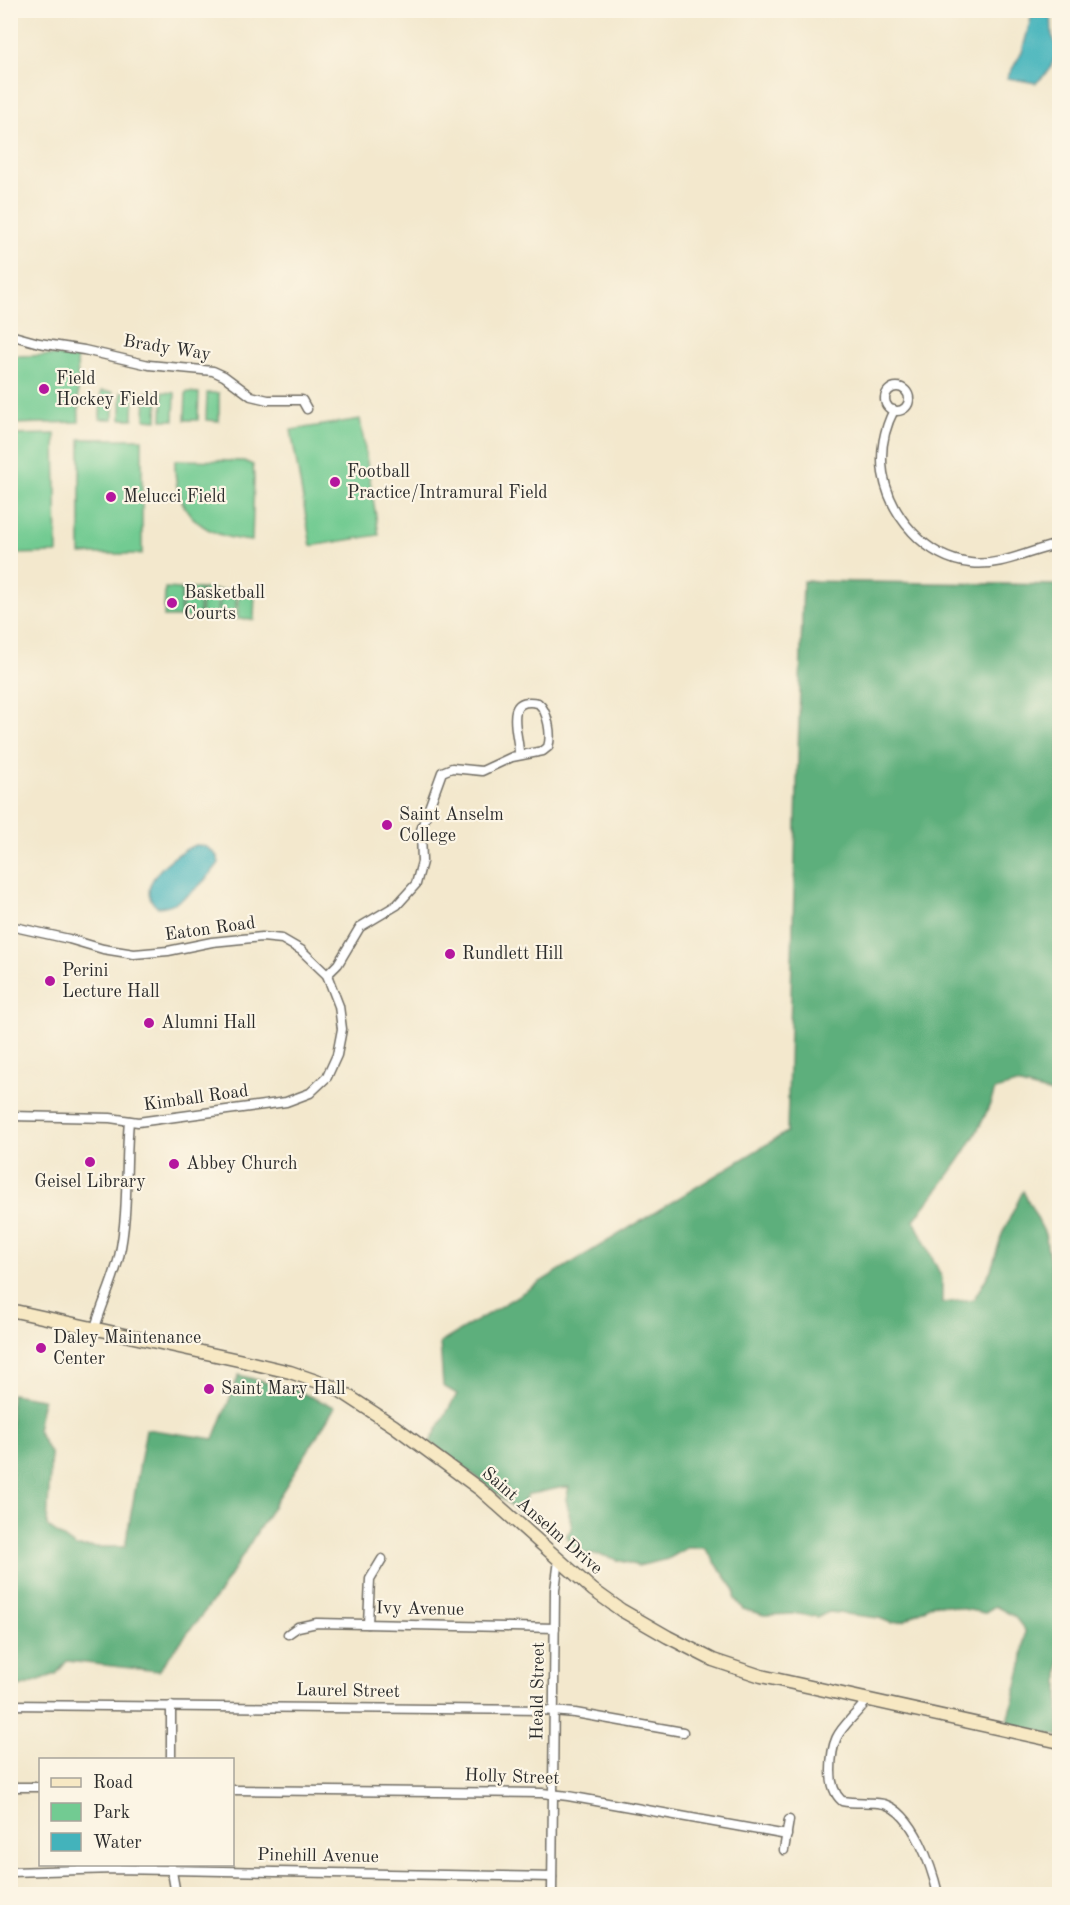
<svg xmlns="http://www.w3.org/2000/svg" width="1070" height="1905" viewBox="0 0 1070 1905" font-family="'Old Standard TT',serif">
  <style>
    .green { fill: #72cb92; stroke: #4e7b5e; stroke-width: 1.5 }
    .forest { fill: #5daf7c; stroke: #446d54; stroke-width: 1.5 }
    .water { fill: #43b3bb; stroke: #376f73; stroke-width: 1.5 }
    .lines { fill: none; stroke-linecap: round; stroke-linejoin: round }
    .street-casing { stroke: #716d64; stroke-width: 11 }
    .secondary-casing { stroke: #716d64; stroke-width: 15 }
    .street { stroke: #fff; stroke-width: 8 }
    .secondary { stroke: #f7e8c3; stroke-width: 12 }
    .poi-dot { fill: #b5179e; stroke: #fcf5e5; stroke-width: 2 }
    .labels { text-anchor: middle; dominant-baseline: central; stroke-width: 4.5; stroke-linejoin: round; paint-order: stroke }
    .street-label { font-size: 18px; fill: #2b2b2b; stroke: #fcf5e5 }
    .poi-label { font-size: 18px; fill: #2b2b2b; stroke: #fcf5e5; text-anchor: start }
  </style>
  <rect width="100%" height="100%" fill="#fcf5e5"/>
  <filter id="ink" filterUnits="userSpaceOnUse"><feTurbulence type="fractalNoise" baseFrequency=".0167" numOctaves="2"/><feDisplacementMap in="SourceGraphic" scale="12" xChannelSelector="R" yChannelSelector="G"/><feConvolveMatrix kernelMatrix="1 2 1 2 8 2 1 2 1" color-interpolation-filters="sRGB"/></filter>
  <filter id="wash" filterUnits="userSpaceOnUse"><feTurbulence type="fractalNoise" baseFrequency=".008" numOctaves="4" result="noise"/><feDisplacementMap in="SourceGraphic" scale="24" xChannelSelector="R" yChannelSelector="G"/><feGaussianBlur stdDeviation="1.35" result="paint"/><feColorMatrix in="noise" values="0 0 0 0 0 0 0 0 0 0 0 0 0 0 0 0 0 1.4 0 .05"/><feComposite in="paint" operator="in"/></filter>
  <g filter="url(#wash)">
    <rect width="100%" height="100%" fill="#f3e8cd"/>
    <g class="green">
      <polygon points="77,355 79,422 11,424 11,356"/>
      <polygon points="101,391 113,392 113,419 100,419"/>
      <polygon points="121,392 134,392 133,419 121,419"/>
      <polygon points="146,392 158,392 157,420 145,419"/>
      <polygon points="163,392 175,393 174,420 162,420"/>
      <polygon points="186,392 199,393 198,420 185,420"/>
      <polygon points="207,393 219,393 219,421 206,420"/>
      <polygon points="360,419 379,535 311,546 291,430"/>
      <polygon points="55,434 57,553 11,554 11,435"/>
      <rect x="80" y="439" width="62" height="115"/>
      <path d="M175 460 244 461 253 465 254 478 252 541C203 537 173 513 175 460Z"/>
      <polygon points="165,588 181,589 180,617 164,617"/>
      <polygon points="183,589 200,589 199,618 182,617"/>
      <polygon points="202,589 218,590 217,619 201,618"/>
      <polygon points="220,590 237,590 235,619 219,618"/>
      <polygon points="239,590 255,591 254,620 238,619"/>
    </g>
    <g class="forest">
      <path d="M803 581 1059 585V1095L1016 1084 995 1090C980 1139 945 1180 914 1220L942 1278V1303L974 1299 991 1270 1002 1234 1023 1191 1045 1234 1060 1320 1059 1736 1007 1726 1022 1665 1025 1630 1014 1616 995 1606 984 1613 934 1603 904 1621 891 1623 879 1618 829 1612 818 1617 798 1614 764 1615 743 1609 735 1599V1590L705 1548H687L668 1559 638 1566 601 1555 579 1553 566 1536 572 1528 566 1499 569 1487C556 1487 542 1493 528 1494L517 1511 487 1485 430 1442 457 1394 443 1386 440 1343 787 1132Z"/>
      <polygon points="239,1375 297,1391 335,1407 219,1593 158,1671 67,1661 56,1674 11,1690 11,1394 43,1399 37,1430 51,1455 47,1526 76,1547 125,1547 146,1429 214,1439"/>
    </g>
    <g class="water">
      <polygon points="1033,11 1051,11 1052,35 1058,50 1049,71 1036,83 1007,78 1022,52"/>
      <path d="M195 845C204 844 213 850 218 858L219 863C206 881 181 907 157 907 131 885 176 853 195 845Z"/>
    </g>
  </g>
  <g filter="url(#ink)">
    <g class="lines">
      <g class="street-casing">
        <g id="street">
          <polyline points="10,335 39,343 84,350 149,365 213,371 224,376 251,396 268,400 302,400 307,409"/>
          <circle cx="897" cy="399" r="12"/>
          <path d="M894 410C884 429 880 452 883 473 890 516 926 558 970 563 1001 567 1030 550 1060 544"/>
          <polyline points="10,926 69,939 103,949 134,954 168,951 212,942 262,937 282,939 301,950 327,975 339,1006 342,1029 337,1055 327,1077 310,1093 286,1102 138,1122 110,1118 10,1116"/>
          <path d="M327 975 338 964 360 927 397 905 416 884 422 862 421 830 442 772 452 768 482 771 512 757 543 751 548 747C552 735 548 711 538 703 501 695 520 736 519 755"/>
          <path d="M95 1328C102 1304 113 1282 119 1257 129 1213 125 1166 129 1121"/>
          <polyline points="368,1624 370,1579 382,1559"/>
          <polyline points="288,1634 298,1627 317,1623 555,1628"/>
          <path d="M868 1699C845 1729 831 1729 831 1771 831 1783 833 1793 842 1801 856 1804 871 1801 884 1804 914 1813 932 1868 938 1894"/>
          <polyline points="10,1705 542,1710 575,1713 683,1732"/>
          <polyline points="171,1760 171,1706"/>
          <polyline points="10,1787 40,1787"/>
          <polyline points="232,1790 542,1793 568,1796 787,1835"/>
          <polyline points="784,1850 789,1820"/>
          <polyline points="171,1866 176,1894"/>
          <polyline points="10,1872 116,1869 552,1877"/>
          <polyline points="552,1894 555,1590 559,1560"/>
        </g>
      </g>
      <g class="secondary-casing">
        <polyline id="secondary" points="10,1310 243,1361 290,1372 336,1388 394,1426 481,1490 593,1590 621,1610 668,1637 713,1660 761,1676 1060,1742"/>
      </g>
      <use href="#street" class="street"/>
      <use href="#secondary" class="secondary"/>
    </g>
  </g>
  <g class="poi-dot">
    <circle cx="44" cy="389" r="6"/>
    <circle cx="335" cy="482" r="6"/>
    <circle cx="111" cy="497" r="6"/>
    <circle cx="172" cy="603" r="6"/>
    <circle cx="387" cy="825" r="6"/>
    <circle cx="450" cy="954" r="6"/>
    <circle cx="50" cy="981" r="6"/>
    <circle cx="149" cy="1023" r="6"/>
    <circle cx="90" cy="1162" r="6"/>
    <circle cx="174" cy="1164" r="6"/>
    <circle cx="41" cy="1348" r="6"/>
    <circle cx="209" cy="1389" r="6"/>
  </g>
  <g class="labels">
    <g class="street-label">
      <text transform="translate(167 348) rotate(9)">Brady Way</text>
      <text transform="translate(210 929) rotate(-8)">Eaton Road</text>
      <text transform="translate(196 1098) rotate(-8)">Kimball Road</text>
      <text transform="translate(542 1521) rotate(41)">Saint Anselm Drive</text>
      <text transform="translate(420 1609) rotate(1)">Ivy Avenue</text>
      <text transform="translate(348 1691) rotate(1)">Laurel Street</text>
      <text transform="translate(538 1691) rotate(-89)">Heald Street</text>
      <text transform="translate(512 1777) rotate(2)">Holly Street</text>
      <text transform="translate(318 1856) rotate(1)">Pinehill Avenue</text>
    </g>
    <g class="poi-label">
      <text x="56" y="379">Field<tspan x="56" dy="21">Hockey Field</tspan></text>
      <text x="347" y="472">Football<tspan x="347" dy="21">Practice/Intramural Field</tspan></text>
      <text x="123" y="497">Melucci Field</text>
      <text x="184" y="593">Basketball<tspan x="184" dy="21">Courts</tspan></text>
      <text x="399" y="815">Saint Anselm<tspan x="399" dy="21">College</tspan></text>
      <text x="462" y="954">Rundlett Hill</text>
      <text x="62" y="971">Perini<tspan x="62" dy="21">Lecture Hall</tspan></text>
      <text x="161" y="1023">Alumni Hall</text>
      <text x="186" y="1164">Abbey Church</text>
      <text x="90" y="1182" text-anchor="middle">Geisel Library</text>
      <text x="53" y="1338">Daley Maintenance<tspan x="53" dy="21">Center</tspan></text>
      <text x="221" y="1389">Saint Mary Hall</text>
    </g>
  </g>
  <rect width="1070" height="1905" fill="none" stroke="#fcf5e5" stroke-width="36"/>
  <rect x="39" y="1758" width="195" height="108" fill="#fcf5e5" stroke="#a8a49b" stroke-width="1.5"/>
  <rect x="51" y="1778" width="30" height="9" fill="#f7e8c3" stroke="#a8a49b" stroke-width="1.5"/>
  <text x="93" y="1788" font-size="18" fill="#2b2b2b">Road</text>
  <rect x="51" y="1803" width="30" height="18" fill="#72cb92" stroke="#a8a49b" stroke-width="1.5"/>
  <text x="93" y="1818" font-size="18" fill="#2b2b2b">Park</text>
  <rect x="51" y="1833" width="30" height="18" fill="#43b3bb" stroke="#a8a49b" stroke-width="1.5"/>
  <text x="93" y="1848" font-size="18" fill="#2b2b2b">Water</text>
</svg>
